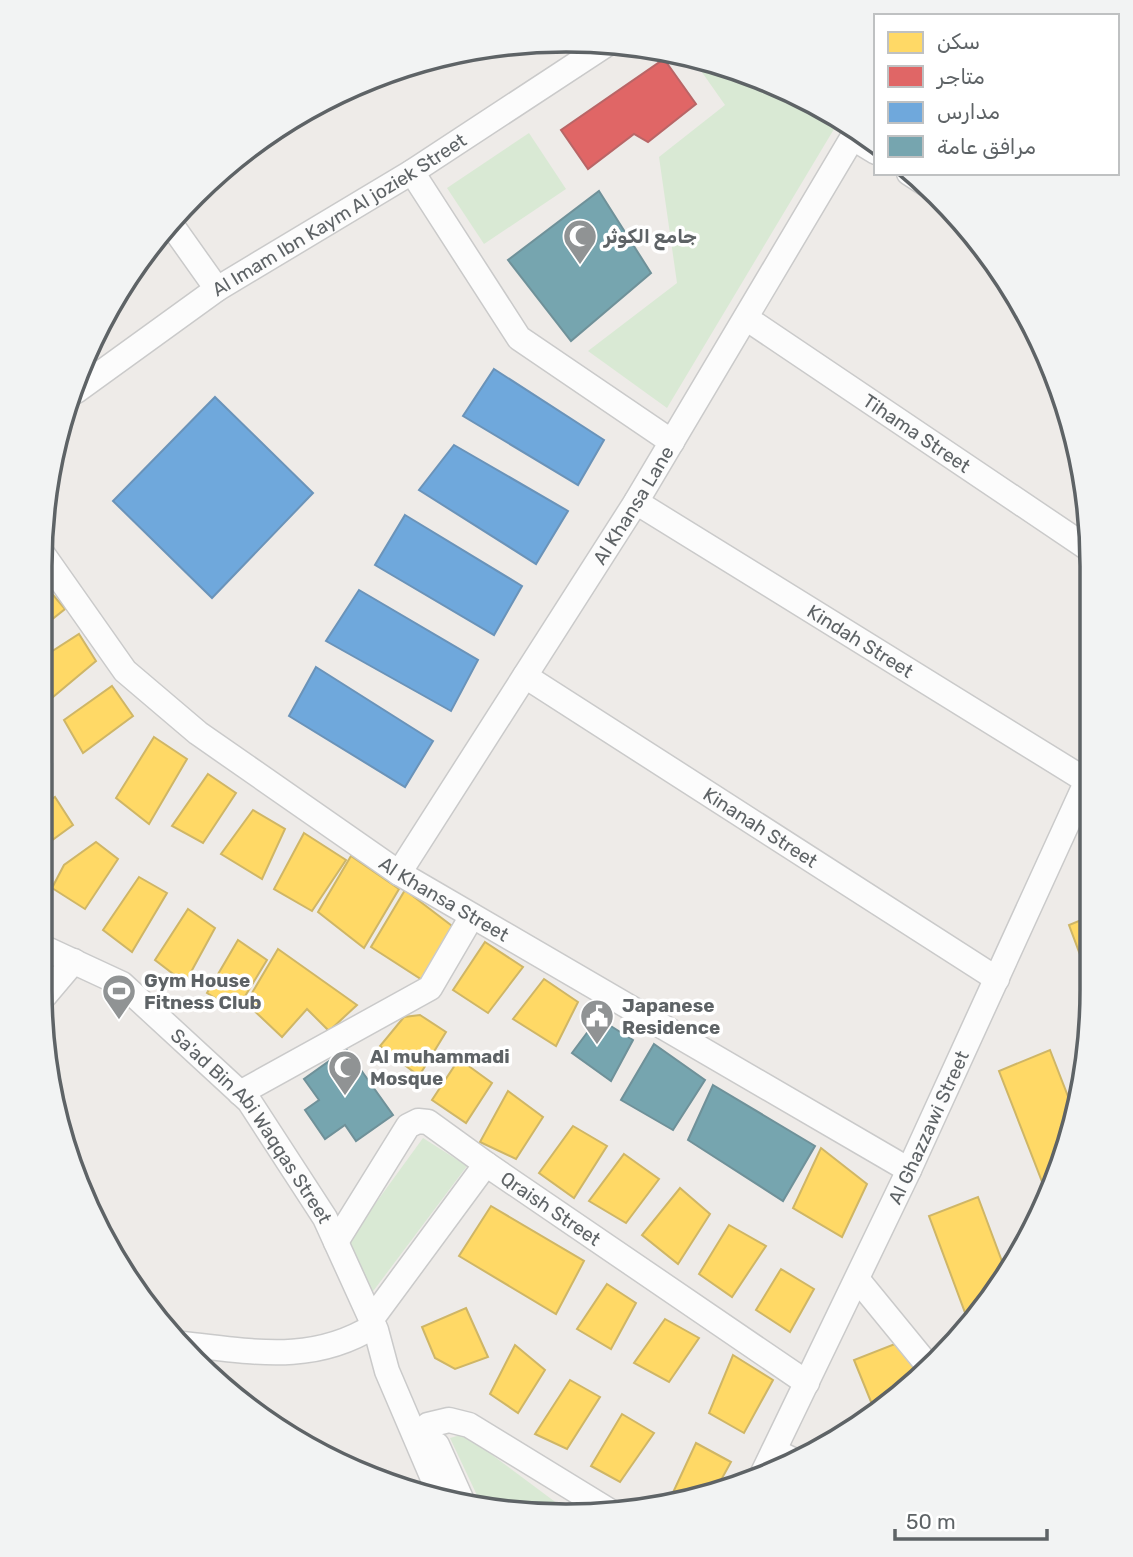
<svg xmlns="http://www.w3.org/2000/svg" width="1133" height="1557" viewBox="0 0 1133 1557" font-family="Rubik,Cairo,sans-serif">
  <style>
    .green { fill: #d9e9d4 }
    .homes { fill: #ffd966; stroke: #cfb666; stroke-width: 2 }
    .shops { fill: #e06666; stroke: #b96566; stroke-width: 2 }
    .schools { fill: #6fa8dc; stroke: #6a93b9; stroke-width: 2 }
    .public { fill: #76a5af; stroke: #6f9199; stroke-width: 2 }
    .lines { fill: none; stroke-linecap: round; stroke-linejoin: round }
    .minor-casing { stroke: #cacaca; stroke-width: 27 }
    .minor { stroke: #fcfcfc; stroke-width: 24 }
    .labels { text-anchor: middle; dominant-baseline: central; stroke-width: 7; stroke-linejoin: round; paint-order: stroke }
    .street-label { font-size: 19px; fill: #5e6366; stroke: #fff }
    .poi-label { font-size: 19px; font-weight: bold; fill: #5e6366; stroke: #fff; text-anchor: start }
    .rim { fill: none; stroke: #5e6366; stroke-width: 3.5 }
  </style>
  <rect width="100%" height="100%" fill="#eeebe8"/>
  <g class="green">
    <polygon points="692,58 735,68 829,111 840,119 667,408 588,351 677,283 659,157 725,105"/>
    <polygon points="529,133 566,189 484,244 447,188"/>
    <polygon points="423,1138 467,1166 368,1298 346,1244"/>
    <polygon points="464,1434 566,1510 564,1512 497,1512 483,1508 450,1438"/>
  </g>
  <g class="homes">
    <polygon points="43,583 65,609 40,629 40,585"/>
    <polygon points="79,634 96,661 53,697 40,679 40,659"/>
    <polygon points="112,686 133,716 83,753 64,720"/>
    <polygon points="154,737 187,759 149,824 116,798"/>
    <polygon points="208,774 236,793 203,843 172,826"/>
    <polygon points="55,797 73,825 40,849 40,807"/>
    <polygon points="253,810 285,829 262,879 221,854"/>
    <polygon points="304,833 346,860 312,911 274,889"/>
    <polygon points="96,842 118,859 85,909 52,888 64,865"/>
    <polygon points="351,856 399,889 364,948 318,912"/>
    <polygon points="139,877 167,893 132,952 103,930"/>
    <polygon points="405,890 456,929 427,983 371,947"/>
    <polygon points="188,909 215,928 185,983 155,960"/>
    <polygon points="1091,916 1091,984 1069,925"/>
    <polygon points="238,940 267,960 236,1011 207,993"/>
    <polygon points="485,942 523,967 488,1013 453,990"/>
    <polygon points="278,949 357,1005 329,1031 307,1009 282,1037 246,1003"/>
    <polygon points="544,979 578,1002 556,1046 513,1019"/>
    <polygon points="420,1015 446,1032 419,1076 380,1046 404,1017"/>
    <polygon points="1050,1050 1076,1117 1075,1127 1048,1197 999,1071"/>
    <polygon points="459,1059 492,1083 466,1123 432,1100"/>
    <polygon points="508,1091 543,1117 516,1159 480,1142"/>
    <polygon points="573,1126 607,1146 574,1198 539,1173"/>
    <polygon points="821,1148 867,1184 842,1237 793,1208"/>
    <polygon points="624,1154 659,1179 626,1223 589,1201"/>
    <polygon points="680,1188 710,1214 678,1264 642,1235"/>
    <polygon points="978,1197 1006,1272 970,1326 929,1216"/>
    <polygon points="491,1206 584,1261 556,1314 459,1256"/>
    <polygon points="729,1225 766,1246 732,1297 699,1274"/>
    <polygon points="781,1269 814,1289 790,1332 756,1310"/>
    <polygon points="607,1284 636,1303 611,1349 577,1329"/>
    <polygon points="466,1308 488,1357 455,1369 435,1358 422,1327"/>
    <polygon points="665,1319 699,1338 669,1382 634,1363"/>
    <polygon points="905,1340 920,1377 887,1408 876,1414 854,1360"/>
    <polygon points="515,1345 545,1370 518,1413 490,1394"/>
    <polygon points="733,1355 773,1380 744,1433 709,1413"/>
    <polygon points="570,1380 600,1397 567,1449 535,1434"/>
    <polygon points="622,1414 654,1433 620,1482 591,1466"/>
    <polygon points="696,1443 731,1462 715,1491 675,1501 670,1499"/>
  </g>
  <polygon class="shops" points="664,59 696,104 648,142 634,134 588,169 561,130"/>
  <g class="schools">
    <polygon points="494,369 604,440 578,485 463,416"/>
    <polygon points="215,397 313,493 212,598 113,501"/>
    <polygon points="454,445 568,511 536,564 419,490"/>
    <polygon points="405,515 522,586 494,635 375,565"/>
    <polygon points="359,590 478,660 451,711 326,641"/>
    <polygon points="316,667 433,741 405,787 289,716"/>
  </g>
  <g class="public">
    <polygon points="599,191 651,273 571,341 508,260"/>
    <polygon points="598,1018 633,1040 611,1081 572,1053"/>
    <polygon points="654,1044 705,1080 673,1130 621,1100"/>
    <polygon points="346,1049 393,1115 356,1141 345,1125 325,1139 305,1110 319,1100 304,1079"/>
    <polygon points="713,1085 815,1146 783,1201 688,1140"/>
  </g>
  <g class="lines">
    <g class="minor-casing">
      <g id="minor">
        <polyline points="853,138 876,152"/>
        <polyline points="412,172 519,338 672,442"/>
        <polyline points="909,173 926,184"/>
        <polyline points="173,227 217,289"/>
        <path id="s1" d="M746 318 1089 549"/>
        <path id="s2" d="M76 391 217 289 412 172 607 44"/>
        <path id="s3" d="M636 502 1087 781"/>
        <path id="s4" d="M42 553 125 671 198 733 399 873 909 1170"/>
        <path id="s5" d="M525 676 997 979"/>
        <path id="s6" d="M399 873 636 502 857 130"/>
        <path id="s7" d="M40 946 122 984 249 1101 325 1218 376 1330 387 1371 440 1495"/>
        <polyline points="41,1000 74,961"/>
        <polyline points="240,1093 430,988 472,916"/>
        <path id="s8" d="M336 1242 408 1126 418 1121 428 1122 486 1164 807 1383"/>
        <polyline points="858,1280 930,1368"/>
        <polyline points="371,1320 486,1164"/>
        <path d="M182 1344C251 1351 311 1365 374 1326"/>
        <polyline points="428,1425 449,1420 469,1425 611,1512"/>
        <polyline points="437,1445 462,1501"/>
        <polyline points="774,1451 795,1461"/>
        <path id="s9" d="M760 1479 909 1170 1090 774"/>
      </g>
    </g>
    <use href="#minor" class="minor"/>
  </g>
  <defs>
    <g id="mosque-pin" transform="scale(1.75)"><path d="M0 17L-7.5 6A9.5 9.5 0 1 1 7.5 6Z" fill="#909394" stroke="#fff"/><path d="M3.5-4.9A6 6 0 1 0 3.5 4.9A5 5 0 1 1 3.5-4.9Z" fill="#fff"/></g>
    <g id="stadium-pin" transform="scale(1.75)"><path d="M0 17L-7.5 6A9.5 9.5 0 1 1 7.5 6Z" fill="#909394" stroke="#fff"/><path d="M0-5a6.5 5 0 1 0 0 10a6.5 5 0 1 0 0-10ZM-3.5-1.8h7v3.6h-7Z" fill="#fff"/></g>
    <g id="civic-pin" transform="scale(1.75)"><path d="M0 17L-7.5 6A9.5 9.5 0 1 1 7.5 6Z" fill="#909394" stroke="#fff"/><path d="M-.6-6.5H3V-4.5H.6V-3L4-1V1h2V6H-6V1h2V-1L-.6-3ZM-1.2 2.5V6h2.4V2.5Z" fill="#fff"/></g>
  </defs>
  <g fill-rule="evenodd">
    <use href="#mosque-pin" x="580" y="236"/>
    <use href="#stadium-pin" x="119" y="991"/>
    <use href="#civic-pin" x="597" y="1016"/>
    <use href="#mosque-pin" x="345" y="1067"/>
  </g>
  <g class="labels">
    <g class="street-label">
      <text stroke="none"><textPath href="#s2" startOffset="317">Al Imam Ibn Kaym Al joziek Street</textPath></text>
      <text stroke="none"><textPath href="#s1" startOffset="206">Tihama Street</textPath></text>
      <text stroke="none"><textPath href="#s6" startOffset="436">Al Khansa Lane</textPath></text>
      <text stroke="none"><textPath href="#s3" startOffset="264">Kindah Street</textPath></text>
      <text stroke="none"><textPath href="#s5" startOffset="280">Kinanah Street</textPath></text>
      <text stroke="none"><textPath href="#s4" startOffset="537">Al Khansa Street</textPath></text>
      <text stroke="none"><textPath href="#s7" startOffset="284">Sa'ad Bin Abi Waqqas Street</textPath></text>
      <text stroke="none"><textPath href="#s9" startOffset="390">Al Ghazzawi Street</textPath></text>
      <text stroke="none"><textPath href="#s8" startOffset="308">Qraish Street</textPath></text>
    </g>
    <g class="poi-label">
      <text x="604" y="236">جامع الكوثر</text>
      <text x="144" y="980">Gym House<tspan x="144" dy="22">Fitness Club</tspan></text>
      <text x="622" y="1005">Japanese<tspan x="622" dy="22">Residence</tspan></text>
      <text x="370" y="1056">Al muhammadi<tspan x="370" dy="22">Mosque</tspan></text>
    </g>
  </g>
  <path d="M0 0H1133V1557H0ZM566 52H566A514 514 0 0 1 1080 566V990A514 514 0 0 1 566 1504H566A514 514 0 0 1 52 990V566A514 514 0 0 1 566 52Z" fill="#f2f3f3" fill-rule="evenodd"/>
  <path class="rim" d="M566 52H566A514 514 0 0 1 1080 566V990A514 514 0 0 1 566 1504H566A514 514 0 0 1 52 990V566A514 514 0 0 1 566 52Z"/>
  <rect x="874" y="14" width="245" height="161" fill="#ffffff" stroke="#bfc1c2" stroke-width="2"/>
  <rect x="888" y="32" width="35" height="21" fill="#ffd966" stroke="#bfc1c2" stroke-width="2"/>
  <text x="937" y="49" font-size="21" fill="#5e6366">سكن</text>
  <rect x="888" y="66" width="35" height="21" fill="#e06666" stroke="#bfc1c2" stroke-width="2"/>
  <text x="937" y="84" font-size="21" fill="#5e6366">متاجر</text>
  <rect x="888" y="102" width="35" height="21" fill="#6fa8dc" stroke="#bfc1c2" stroke-width="2"/>
  <text x="937" y="119" font-size="21" fill="#5e6366">مدارس</text>
  <rect x="888" y="136" width="35" height="21" fill="#76a5af" stroke="#bfc1c2" stroke-width="2"/>
  <text x="937" y="154" font-size="21" fill="#5e6366">مرافق عامة</text>
  <path d="M895 1529v10h152v-10" fill="none" stroke="#5e6366" stroke-width="3.5"/>
  <text x="906" y="1529" font-size="21" fill="#5e6366" stroke="#ffffff" stroke-width="5" paint-order="stroke">50 m</text>
</svg>
